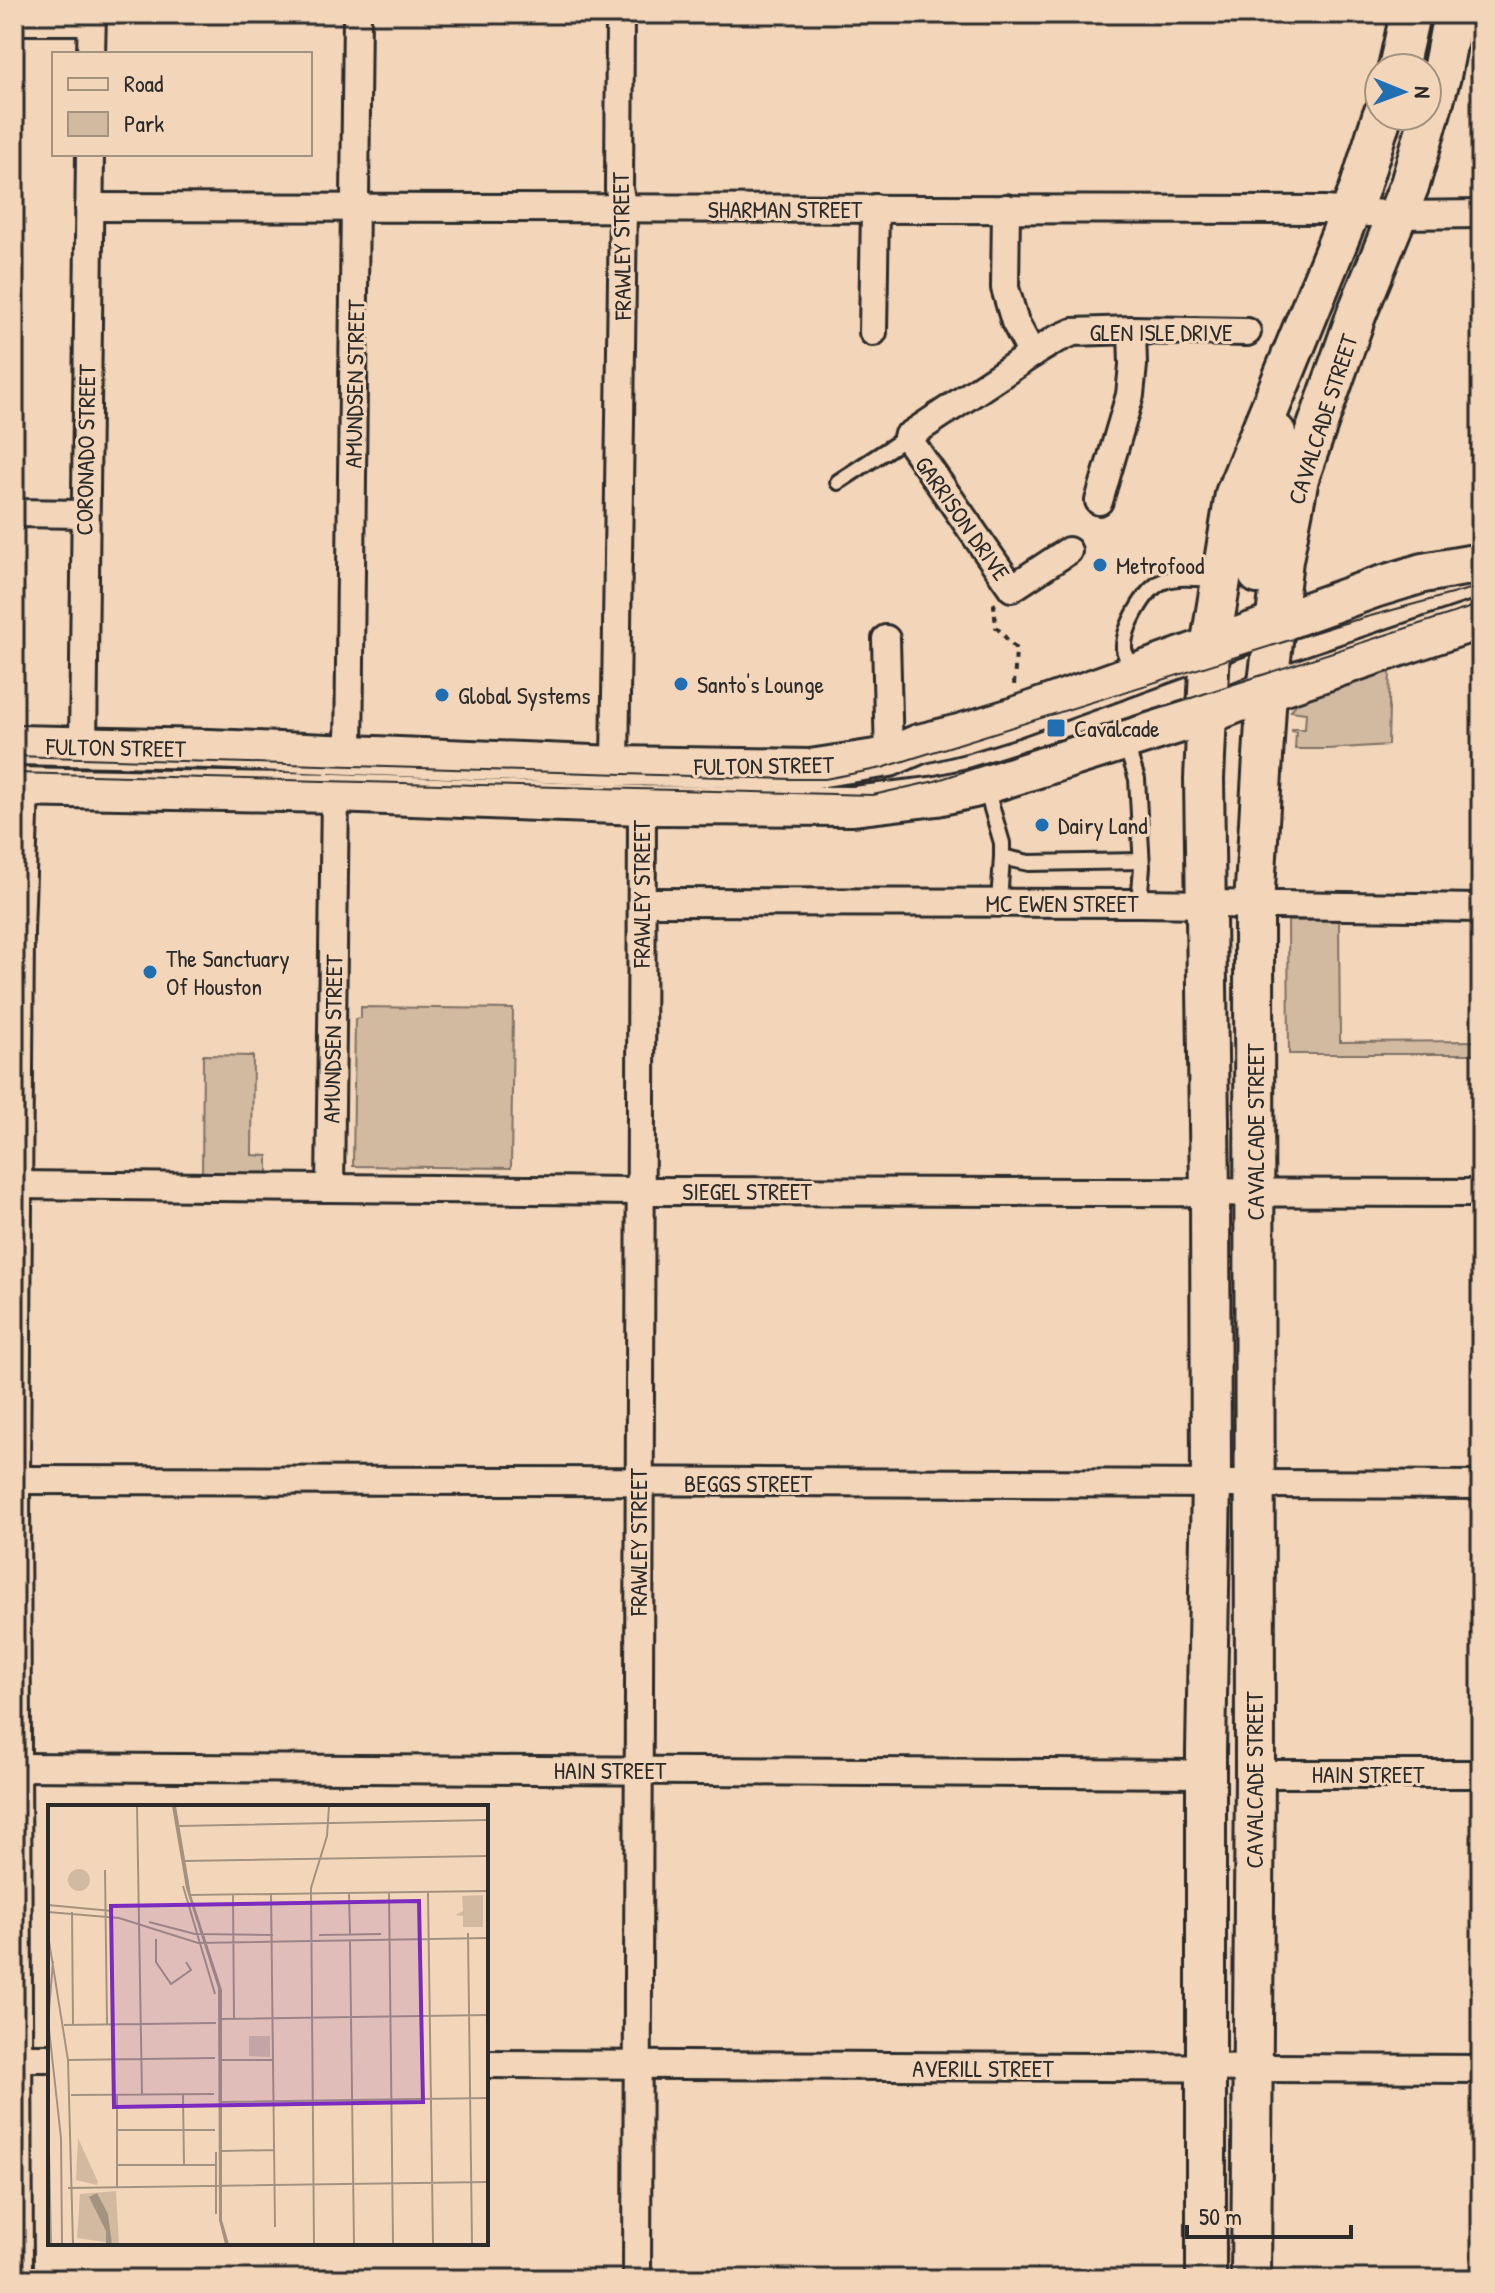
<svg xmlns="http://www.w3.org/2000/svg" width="1495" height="2293" viewBox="0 0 1495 2293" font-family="'Patrick Hand',sans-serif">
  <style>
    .green { fill: #d2baa1; stroke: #7e7266; stroke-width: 2 }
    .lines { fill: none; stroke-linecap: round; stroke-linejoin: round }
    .lane-casing { stroke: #2b2b2b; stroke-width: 20 }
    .street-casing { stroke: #2b2b2b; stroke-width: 32 }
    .secondary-casing { stroke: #2b2b2b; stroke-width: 44 }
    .path { stroke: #2b2b2b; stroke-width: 4; stroke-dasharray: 6 6; stroke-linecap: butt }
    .lane { stroke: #f3d6b9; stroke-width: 14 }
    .street { stroke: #f3d6b9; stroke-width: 26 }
    .secondary { stroke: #f3d6b9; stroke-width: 38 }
    .tram { stroke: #2b2b2b; stroke-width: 2 }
    .poi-dot { fill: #1f6fb2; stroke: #f3d6b9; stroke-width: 3 }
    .labels { text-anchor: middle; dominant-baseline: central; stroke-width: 6; stroke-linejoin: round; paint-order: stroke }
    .street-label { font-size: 24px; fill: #2b2b2b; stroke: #f3d6b9 }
    .poi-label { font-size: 24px; fill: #2b2b2b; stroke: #f3d6b9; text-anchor: start }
    .inset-road { fill: none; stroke: #a39280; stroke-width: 2 }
    .view { fill: #7b2cbf; fill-opacity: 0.15; stroke: #7b2cbf; stroke-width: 4 }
    .inset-edge { fill: none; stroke: #2b2b2b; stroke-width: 4 }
  </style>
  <rect width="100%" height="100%" fill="#f3d6b9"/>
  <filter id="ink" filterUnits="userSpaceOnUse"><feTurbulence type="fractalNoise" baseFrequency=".0125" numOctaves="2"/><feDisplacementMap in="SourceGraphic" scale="16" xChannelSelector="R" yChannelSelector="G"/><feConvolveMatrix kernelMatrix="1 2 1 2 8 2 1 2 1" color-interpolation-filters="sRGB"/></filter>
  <g filter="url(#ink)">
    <g class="green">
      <polygon points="1390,668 1388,745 1327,749 1295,749 1296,732 1292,731 1292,729 1305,729 1306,713 1291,711 1302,696"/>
      <polygon points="1339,920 1340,1042 1481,1041 1481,1054 1289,1054 1288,921"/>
      <polygon points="361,1007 513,1009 511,1168 353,1166 355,1019 361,1018"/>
      <polygon points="203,1055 253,1056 252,1155 268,1156 268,1176 202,1176"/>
      <polygon points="1477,2123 1481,2123 1481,2171 1473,2162 1471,2155 1479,2147 1478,2142 1470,2139 1472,2127"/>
    </g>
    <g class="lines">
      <g class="lane-casing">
        <g id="lane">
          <polyline points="838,482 907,437"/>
          <path d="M1134 672C1131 665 1125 656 1124 649 1123 629 1145 588 1164 581 1181 575 1201 579 1220 579"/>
          <polyline points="1125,742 1137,779 1142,867 1139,903"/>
          <polyline points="985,785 1002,843 1002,857 1029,863 1141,861"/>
          <polyline points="999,903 1002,857"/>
        </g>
      </g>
      <g class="street-casing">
        <g id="street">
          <polyline points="14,21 92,21"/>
          <polyline points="91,54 92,14"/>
          <polyline points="89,207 1325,210 1399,215 1481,214"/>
          <polyline points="1006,208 1005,288 1015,322 1032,354"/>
          <polyline points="873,332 875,208"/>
          <polyline points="1099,501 1130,395 1133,365 1132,330"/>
          <polyline points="14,513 84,514"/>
          <polyline points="1068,551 1012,588 907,437 1032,354 1055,340 1073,332 1132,330 1247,332"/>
          <polyline points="886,639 889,757"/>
          <polyline points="83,746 90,154"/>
          <polyline points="349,755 357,14"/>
          <polyline points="615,766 623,209 619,189 620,14"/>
          <polyline points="643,902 1139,903 1481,908"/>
          <polyline points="14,1185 641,1191 1481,1193"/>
          <polyline points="330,1188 335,793"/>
          <path d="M14 1480C503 1483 992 1479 1481 1485"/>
          <polyline points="14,1767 1206,1774"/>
          <polyline points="1255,1774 1481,1774"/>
          <polyline points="14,2058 50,2058"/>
          <polyline points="486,2064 1481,2069"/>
          <polyline points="19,2279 16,1480 20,931 25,787"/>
          <polyline points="637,2279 642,805"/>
        </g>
      </g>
      <g class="secondary-casing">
        <g id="secondary">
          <polyline points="1398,68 1410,14"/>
          <polyline points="1258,574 1268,475 1276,433"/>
          <polyline points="14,745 210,749 615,766 810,769 889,757 919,744 963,733 1012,718 1374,588 1423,573 1481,563"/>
          <polyline points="14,787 335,793 642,805 853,806 937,796 974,788 1206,715 1267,691 1481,619"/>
          <polyline points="1206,2279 1206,1751 1211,1482 1210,1192 1204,779 1210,648 1235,494 1359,190 1382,116"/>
          <polyline points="1251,2279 1255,1774 1254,905 1267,691 1283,560 1299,478 1357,313 1410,184 1441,76 1453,14"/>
        </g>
      </g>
      <polyline class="path" points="996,604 994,605 996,627 1016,649 1014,686"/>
      <use href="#lane" class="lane"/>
      <use href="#street" class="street"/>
      <use href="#secondary" class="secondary"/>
      <g class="tram">
        <polyline points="14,756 791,779 825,779 882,768 1341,624 1481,586"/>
        <polyline points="14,773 873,795 935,781 1481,604"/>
      </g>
    </g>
  </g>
  <g class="poi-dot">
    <circle cx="1100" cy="565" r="8"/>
    <circle cx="681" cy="684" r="8"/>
    <circle cx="442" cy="695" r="8"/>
    <rect x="1046" y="718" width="20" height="20" rx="4"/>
    <circle cx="1042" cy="825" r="8"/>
    <circle cx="150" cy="972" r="8"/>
  </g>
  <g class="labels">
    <g class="street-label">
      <text x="785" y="209">SHARMAN STREET</text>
      <text transform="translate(621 246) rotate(-91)">FRAWLEY STREET</text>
      <text x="1161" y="332">GLEN ISLE DRIVE</text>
      <text transform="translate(354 384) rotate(-89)">AMUNDSEN STREET</text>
      <text transform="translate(1322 419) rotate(-72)">CAVALCADE STREET</text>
      <text transform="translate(85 450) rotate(-89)">CORONADO STREET</text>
      <text transform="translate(963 518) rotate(55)">GARRISON DRIVE</text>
      <text transform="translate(116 747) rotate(1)">FULTON STREET</text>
      <text transform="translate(764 765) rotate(-1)">FULTON STREET</text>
      <text transform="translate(641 894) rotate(-90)">FRAWLEY STREET</text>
      <text x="1062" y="903">MC EWEN STREET</text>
      <text transform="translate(332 1039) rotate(-89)">AMUNDSEN STREET</text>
      <text transform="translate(1255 1132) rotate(-90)">CAVALCADE STREET</text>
      <text x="747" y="1191">SIEGEL STREET</text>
      <text x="748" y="1483">BEGGS STREET</text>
      <text transform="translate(638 1542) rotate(-90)">FRAWLEY STREET</text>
      <text x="610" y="1770">HAIN STREET</text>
      <text x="1368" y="1774">HAIN STREET</text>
      <text transform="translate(1254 1780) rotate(-90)">CAVALCADE STREET</text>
      <text x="983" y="2068">AVERILL STREET</text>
    </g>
    <g class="poi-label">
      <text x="1116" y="565">Metrofood</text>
      <text x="697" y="684">Santo's Lounge</text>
      <text x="458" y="695">Global Systems</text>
      <text x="1074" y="728">Cavalcade</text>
      <text x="1058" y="825">Dairy Land</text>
      <text x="166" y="958">The Sanctuary<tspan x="166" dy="28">Of Houston</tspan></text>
    </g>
  </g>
  <g transform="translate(48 1805)">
    <rect width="440" height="440" fill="#f3d6b9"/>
    <path d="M20 75a11 11 0 1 1 22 0a11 11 0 1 1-22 0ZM435 90V122H415V111L407 110 415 106 414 91ZM201 231H222V252L201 251ZM30 333 50 377 49 380 28 375ZM68 386 71 439 29 433 32 389Z" fill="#d2baa1"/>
    <path d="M49 388 60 409 64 439H58V426L41 392Z" fill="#a49280"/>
    <path class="inset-road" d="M89 1 94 290M125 1 139 83 171 183 172 415 178 439M127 1 142 90 173 185V415L180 439M130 21 440 15M136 56 440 51M57 65 59 219M135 81 167 189M341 87 345 439M380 87 385 439M301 88 302 129M185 89 186 214M223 89 227 422M142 90 440 86M0 100 64 106M0 107 71 113 150 138 440 133M24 107 25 219M101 117 147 129 225 130M420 128 424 439M0 130 20 255 25 439M271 130 333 129M108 134V157L123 179 143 165 138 157M302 136 306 439M173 214 440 210M0 215 13 333 14 439M0 218 5 156M16 220 168 218M20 255 167 253M172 255H225M23 290 166 289M69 290V382M135 290 136 360M0 297 3 439M172 297 440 293M69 325H167M174 346 226 345M168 347V409M69 360H168M20 383 440 377M266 439 263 83 279 31 281 1"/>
    <path class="view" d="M371 96 375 297 66 302 63 101Z"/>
    <rect width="440" height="440" class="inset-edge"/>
  </g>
  <rect width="1495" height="2293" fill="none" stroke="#f3d6b9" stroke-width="48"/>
  <rect x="24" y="24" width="1447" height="2245" fill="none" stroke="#2b2b2b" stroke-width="3" filter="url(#ink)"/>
  <rect x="52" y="52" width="260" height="104" fill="#f3d6b9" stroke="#a39280" stroke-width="2"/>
  <rect x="68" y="78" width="40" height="12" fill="#f3d6b9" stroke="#a39280" stroke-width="2"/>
  <text x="124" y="92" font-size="24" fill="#2b2b2b">Road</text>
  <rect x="68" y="112" width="40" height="24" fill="#d2baa1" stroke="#a39280" stroke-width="2"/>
  <text x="124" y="132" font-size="24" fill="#2b2b2b">Park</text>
  <g transform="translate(1403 92) rotate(91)"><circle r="38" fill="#f3d6b9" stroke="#a39280" stroke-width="2"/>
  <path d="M0-6L14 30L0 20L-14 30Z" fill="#1f6fb2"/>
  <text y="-12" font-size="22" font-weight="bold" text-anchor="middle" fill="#2b2b2b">N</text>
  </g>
  <path d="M1187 2225v12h164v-12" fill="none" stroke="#2b2b2b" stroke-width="4"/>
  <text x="1199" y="2225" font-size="24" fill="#2b2b2b" stroke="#f3d6b9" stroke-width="6" paint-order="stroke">50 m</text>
</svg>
